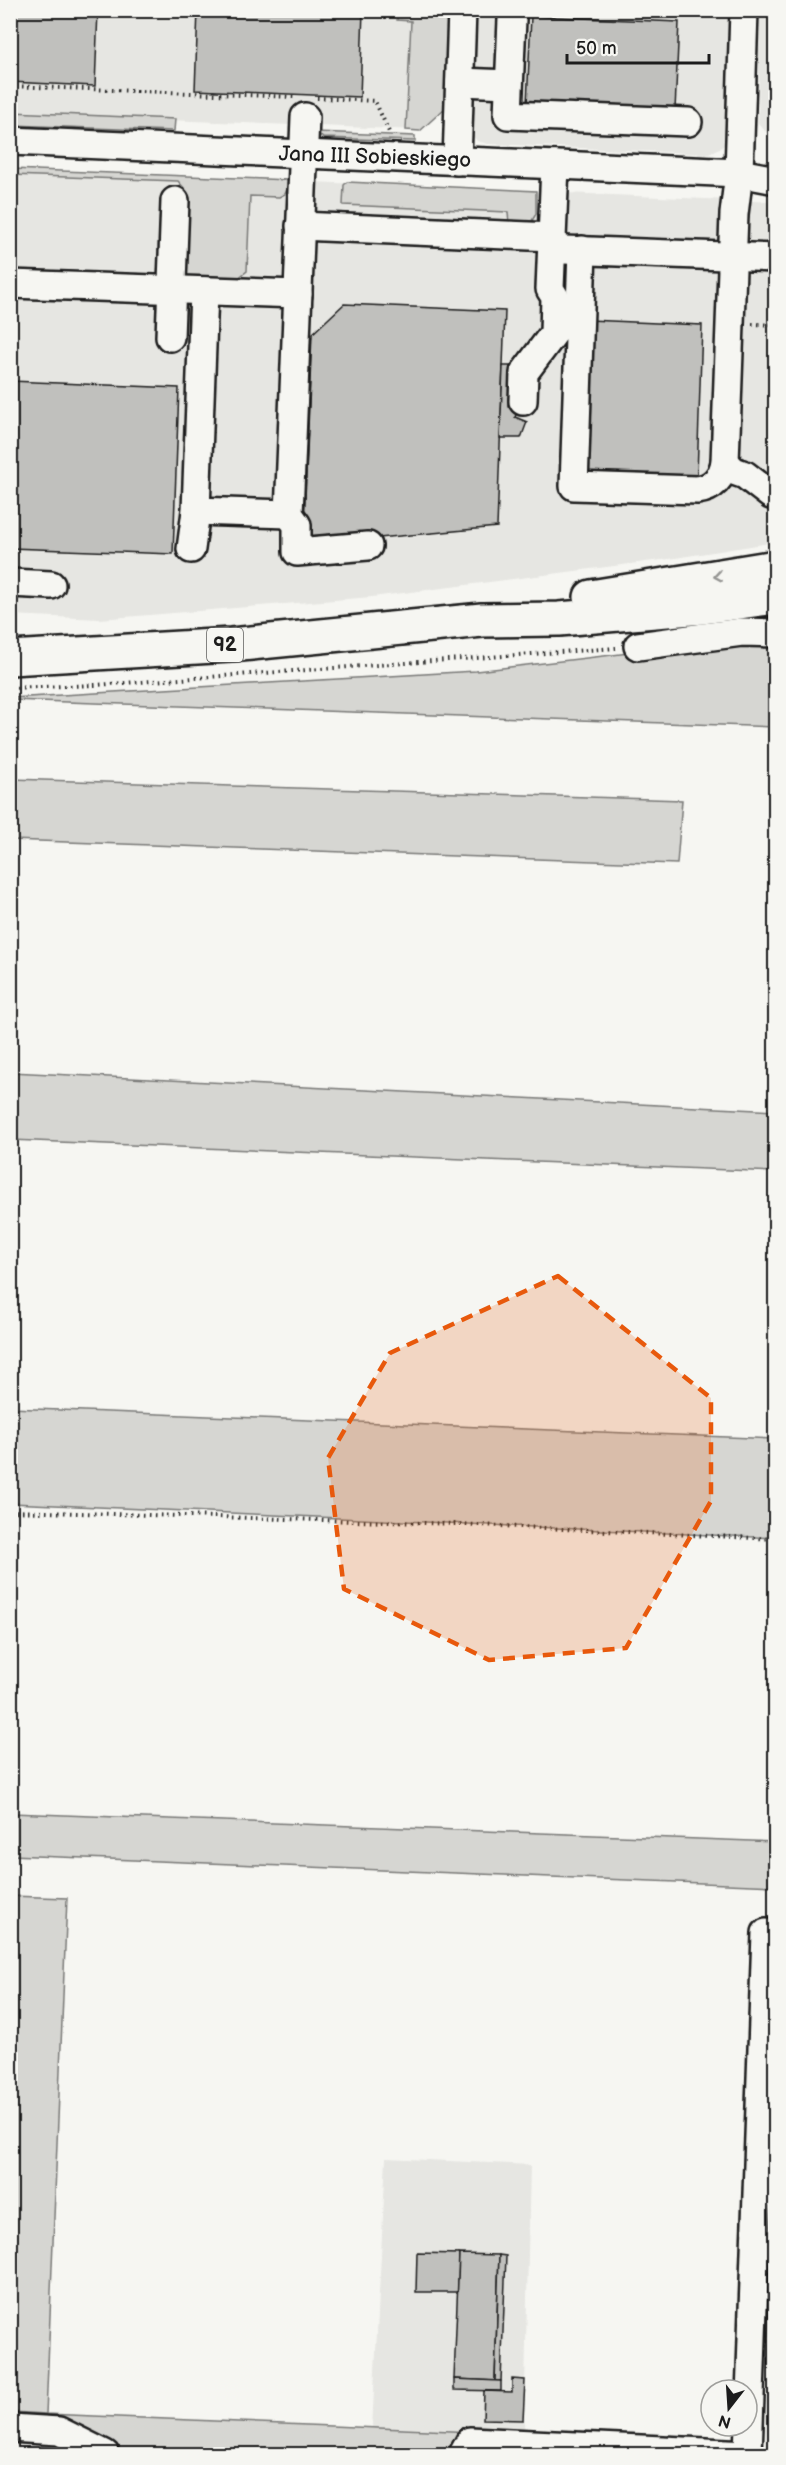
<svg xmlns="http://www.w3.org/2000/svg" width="786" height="2465" viewBox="0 0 786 2465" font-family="'Balsamiq Sans',sans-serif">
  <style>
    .built { fill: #e6e6e2 }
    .green { fill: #d6d6d2; stroke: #797977; stroke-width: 1.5 }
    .building { fill: #c0c0bd; stroke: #1c1c1c; stroke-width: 1.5 }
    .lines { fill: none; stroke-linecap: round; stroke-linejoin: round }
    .minor-casing { stroke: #1c1c1c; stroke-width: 32 }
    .major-casing { stroke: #1c1c1c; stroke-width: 38 }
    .path { stroke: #1c1c1c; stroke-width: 4; stroke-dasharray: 1.5 4.5; stroke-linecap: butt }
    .minor { stroke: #f6f6f2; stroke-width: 27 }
    .major { stroke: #f6f6f2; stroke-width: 33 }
    .oneway { stroke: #949492 }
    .marked { fill: #e8590c; fill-opacity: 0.2; stroke: #e8590c; stroke-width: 4.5; stroke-dasharray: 12 8; stroke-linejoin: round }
    .labels { text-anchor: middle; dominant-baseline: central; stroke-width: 6; stroke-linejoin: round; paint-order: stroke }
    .shield { fill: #f6f6f2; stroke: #5d5d5c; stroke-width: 1.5 }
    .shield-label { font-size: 20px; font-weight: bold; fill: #1c1c1c }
    .street-label { font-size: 21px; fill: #1c1c1c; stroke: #f6f6f2 }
  </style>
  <rect width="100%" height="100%" fill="#f6f6f2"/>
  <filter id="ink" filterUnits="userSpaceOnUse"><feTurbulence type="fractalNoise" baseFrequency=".0167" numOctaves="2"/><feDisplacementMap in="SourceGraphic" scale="12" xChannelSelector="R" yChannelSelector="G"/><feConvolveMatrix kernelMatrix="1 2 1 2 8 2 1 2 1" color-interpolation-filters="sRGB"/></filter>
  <g filter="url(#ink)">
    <g class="built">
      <polygon points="11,11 446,11 420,130 11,114"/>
      <polygon points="471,11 735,11 729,139 720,149 706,154 488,144 477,141 468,130"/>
      <polygon points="760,11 775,11 775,142 758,123"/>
      <polygon points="11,169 775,202 775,542 669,559 372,597 100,619 11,615"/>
      <polygon points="386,2158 530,2165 524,2434 372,2429"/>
    </g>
    <g class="green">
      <polygon points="397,11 449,11 445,108 420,131 406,130 411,21 397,20"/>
      <polygon points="11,112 175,119 174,131 11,125"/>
      <polygon points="316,132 415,136 415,141 323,138"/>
      <polygon points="11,169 288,180 289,184 285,194 279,197 250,196 247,271 238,278 197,276 196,279 181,276 185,189 178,181 11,175"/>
      <polygon points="347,182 536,191 536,214 530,224 509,223 508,212 343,205 344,185"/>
      <polygon points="732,641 775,643 775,727 11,700 11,698 476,671"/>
      <polygon points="11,779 682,800 677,864 11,840"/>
      <polygon points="11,1072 775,1111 775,1172 11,1140"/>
      <polygon points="10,1408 775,1439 775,1538 11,1503"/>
      <polygon points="11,1813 775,1842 775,1886 11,1855"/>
      <polygon points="10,1896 67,1898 46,2414 524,2434 471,2454 127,2454 46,2414 11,2412"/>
    </g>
    <g class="building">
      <polygon points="10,10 98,10 95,86 10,82"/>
      <polygon points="198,10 363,10 360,97 195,90"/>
      <polygon points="531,16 679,22 675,110 527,104"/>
      <polygon points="344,304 505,311 497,527 303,545 312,334"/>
      <polygon points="588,320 702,325 697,476 583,471"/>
      <polygon points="503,366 510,366 508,407 518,410 515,417 527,422 521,438 500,438"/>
      <polygon points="10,381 179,388 173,554 10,548"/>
      <polygon points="417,2253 459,2254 458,2292 416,2292"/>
      <polygon points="459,2254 499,2255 495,2381 454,2379"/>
      <polygon points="499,2255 506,2256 501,2381 495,2381"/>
      <polygon points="454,2379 501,2381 501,2391 454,2390"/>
      <polygon points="512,2379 525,2380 523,2420 483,2419 484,2391 512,2392"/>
    </g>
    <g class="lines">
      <g class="minor-casing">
        <g id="minor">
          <polyline points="512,19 508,115 688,122"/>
          <polyline points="460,82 509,84"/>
          <polyline points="305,117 289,514 297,525 297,552 368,546"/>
          <polyline points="10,141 739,173 776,180"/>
          <polyline points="457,161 462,10"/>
          <polyline points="300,226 552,237"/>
          <polyline points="564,250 776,258"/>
          <path d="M582 250 574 486 697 490C713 488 722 478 725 462L734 214 739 173 744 10"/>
          <polyline points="10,284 298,294"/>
          <polyline points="170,337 175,201"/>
          <polyline points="523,401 524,373 554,333 555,297 550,289 555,165"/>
          <polyline points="725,462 734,471 745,475 771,495"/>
          <polyline points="196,511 289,514"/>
          <polyline points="191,549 196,511 204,291"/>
          <polyline points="10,583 51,585"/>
          <polyline points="638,646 742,632 776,633"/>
          <polyline points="10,2428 59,2431 105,2454"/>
          <polyline points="463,2454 470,2441 749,2454"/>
          <polyline points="748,2454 766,1933"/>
        </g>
      </g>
      <g class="major-casing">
        <g id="major">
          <polyline points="591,597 776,567"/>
          <polyline points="10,658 231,645 482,620 559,619 703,607 776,597"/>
        </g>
      </g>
      <g class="path">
        <polyline points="10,86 294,97"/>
        <polyline points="317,98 375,101 389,132"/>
        <polyline points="752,324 776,325"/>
        <polyline points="10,688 96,685 616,648"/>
        <polyline points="10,1511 458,1524 776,1539"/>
      </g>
      <use href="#minor" class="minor"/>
      <use href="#major" class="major"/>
    </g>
    <defs><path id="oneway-chevron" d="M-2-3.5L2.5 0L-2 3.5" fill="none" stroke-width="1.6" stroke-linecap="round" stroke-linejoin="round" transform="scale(1.5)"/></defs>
    <use class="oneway" href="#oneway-chevron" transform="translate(718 576) rotate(171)"/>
  </g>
  <path class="marked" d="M558 1276 711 1398V1501L626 1648 489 1660 344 1589 328 1458 390 1353Z"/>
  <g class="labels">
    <rect class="shield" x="207" y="628" width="36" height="34" rx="4.5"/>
    <g class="shield-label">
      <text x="225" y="645">92</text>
    </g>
    <g class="street-label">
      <text transform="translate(375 157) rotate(2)">Jana III Sobieskiego</text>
    </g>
  </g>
  <rect width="786" height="2465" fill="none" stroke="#f6f6f2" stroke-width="36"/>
  <rect x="18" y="18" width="750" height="2429" fill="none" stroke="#1c1c1c" stroke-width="2" filter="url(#ink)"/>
  <g transform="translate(729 2408) rotate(197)"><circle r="28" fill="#f6f6f2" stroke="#9f9f9c" stroke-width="1.5"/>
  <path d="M0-4.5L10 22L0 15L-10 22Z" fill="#1c1c1c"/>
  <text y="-9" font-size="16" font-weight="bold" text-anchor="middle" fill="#1c1c1c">N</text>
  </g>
  <path d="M567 54v9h142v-9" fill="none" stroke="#1c1c1c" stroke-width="3"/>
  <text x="576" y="54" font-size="18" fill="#1c1c1c" stroke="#f6f6f2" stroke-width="4.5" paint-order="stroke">50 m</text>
</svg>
